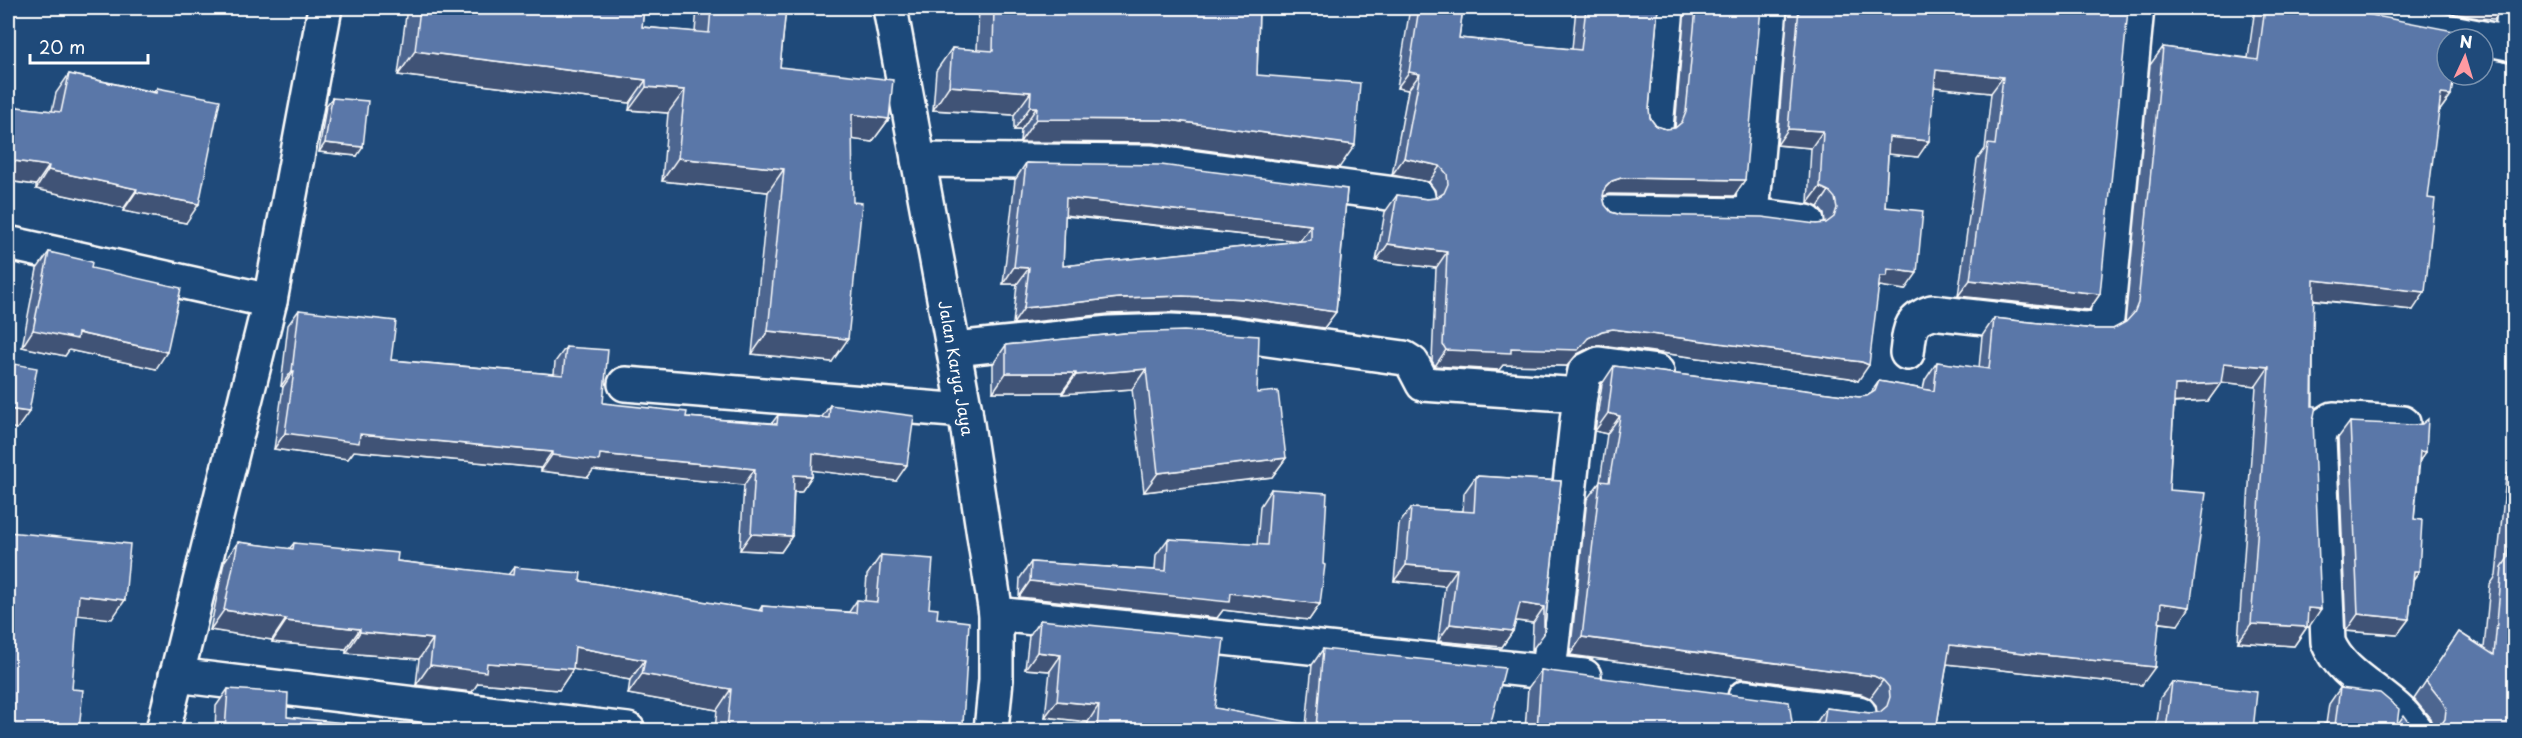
<svg xmlns="http://www.w3.org/2000/svg" width="2522" height="738" viewBox="0 0 2522 738" font-family="'Playpen Sans',sans-serif">
  <style>
    .lines { fill: none; stroke-linecap: round; stroke-linejoin: round }
    .street-casing { stroke: #fff; stroke-width: 38 }
    .secondary-casing { stroke: #fff; stroke-width: 38 }
    .street { stroke: #1f4a7a; stroke-width: 33 }
    .secondary { stroke: #1f4a7a; stroke-width: 33 }
    .wall { fill: #4d6690; stroke: #fff; stroke-width: 1.5; fill-rule: evenodd }
    .shaded-wall { fill: #3f5376; stroke: #fff; stroke-width: 1.5 }
    .building { fill: #5a77a8; stroke: #fff; stroke-width: 1.5; fill-rule: evenodd }
    .labels { text-anchor: middle; dominant-baseline: central; stroke-width: 4.5; stroke-linejoin: round; paint-order: stroke }
    .street-label { font-size: 16px; fill: #fff; stroke: #1f4a7a }
  </style>
  <rect width="100%" height="100%" fill="#1f4a7a"/>
  <filter id="ink" filterUnits="userSpaceOnUse"><feTurbulence type="fractalNoise" baseFrequency=".0167" numOctaves="2"/><feDisplacementMap in="SourceGraphic" scale="12" xChannelSelector="R" yChannelSelector="G"/><feConvolveMatrix kernelMatrix="1 2 1 2 8 2 1 2 1" color-interpolation-filters="sRGB"/></filter>
  <g filter="url(#ink)">
    <g class="lines">
      <g class="street-casing">
        <g id="street">
          <polyline points="2327,8 2514,44"/>
          <polyline points="2511,44 2514,12"/>
          <polyline points="1656,127 1667,8"/>
          <polyline points="918,160 1151,162 1418,197"/>
          <polyline points="1610,213 1752,215 1807,222"/>
          <polyline points="1752,215 1770,8"/>
          <polyline points="8,243 270,301"/>
          <polyline points="954,349 1110,333 1171,331 1232,334 1404,358 1412,363 1423,384 1580,395"/>
          <path d="M1907 353C1910 331 1908 320 1932 312L2083 329 2099 328 2107 319 2137 8"/>
          <polyline points="625,384 965,411"/>
          <path d="M2403 423 2333 419 2322 426 2319 438 2328 642C2340 673 2377 689 2400 712 2406 717 2410 724 2415 730"/>
          <polyline points="996,614 1584,676"/>
          <polyline points="1549,671 1580,395 1585,371 1599,364 1657,372"/>
          <polyline points="176,675 628,730"/>
          <polyline points="1745,697 1795,705 1795,730"/>
          <polyline points="1795,705 1859,713"/>
          <polyline points="163,730 270,301 325,8"/>
        </g>
      </g>
      <g class="secondary-casing">
        <polyline id="secondary" points="890,8 965,411 996,614 996,680 991,730"/>
      </g>
      <use href="#street" class="street"/>
      <use href="#secondary" class="secondary"/>
    </g>
    <g class="wall">
      <polygon points="407,8 644,8 642,27 695,32 697,8 786,8 780,67 889,119 872,142 852,139 832,362 752,354 768,192 662,181 668,113 629,110 630,103 398,75"/>
      <polygon points="979,8 1319,8 1315,13 1259,8 1257,75 1339,168 1153,143 1020,142 1021,130 1014,130 1014,115 933,110 936,71 952,48 977,50"/>
      <polygon points="1410,8 1463,8 1459,38 1572,49 1576,8 1658,8 1649,109 1650,118 1656,126 1666,129 1675,128 1685,8 1761,8 1734,196 1610,194 1603,196 1605,205 1611,212 1621,215 1816,224 1825,223 1824,214 1818,207 1808,203 1811,148 1777,145 1788,8 2107,8 2100,294 2089,310 1958,296 1977,160 1985,149 1991,93 1934,87 1918,157 1888,154 1885,207 1905,290 1880,286 1878,288 1858,381 1850,378 1601,345 1591,347 1577,354 1567,366 1503,365 1499,370 1435,366 1432,361 1436,268 1376,261 1385,212 1397,195 1427,199 1436,198 1435,190 1429,182 1392,175 1408,90 1397,88"/>
      <polygon points="2255,8 2335,8 2451,95 2438,113 2413,310 2313,300 2313,421 2309,627 2307,627 2294,646 2238,642 2256,386 2221,382 2208,401 2174,403 2169,490 2178,625 2159,623 2142,685 1947,664 1937,724 1813,729 1814,726 1826,708 1870,713 1877,712 1876,705 1870,698 1861,694 1570,655 1587,499 1600,482 1607,434 1595,431 1602,384 1614,366 1859,397 1867,396 1870,394 1879,381 1923,389 1925,380 1937,362 1979,368 1982,336 1994,318 2094,329 2113,329 2125,323 2150,65 2163,47 2248,58"/>
      <polygon points="69,74 154,92 157,88 186,223 123,211 124,208 36,189 36,185 8,181 8,106 52,111 56,93"/>
      <polygon points="332,98 357,156 319,152 326,106"/>
      <path d="M1026 163 1347 189 1336 312 1324 328 1234 315 1172 312 1108 314 1013 324 1017 284H1003L1015 180ZM1065 216 1300 241 1063 266Z"/>
      <polygon points="49,252 91,268 156,369 69,350 65,356 22,347 37,269"/>
      <polygon points="299,310 391,360 554,374 555,362 566,347 603,403 686,417 772,423 778,415 822,417 830,405 896,481 812,470 812,476 801,492 794,492 792,536 781,552 740,550 744,485 593,470 588,477 541,471 541,468 354,451 348,459 274,449 283,387 281,386 288,325"/>
      <polygon points="1125,333 1257,393 1286,458 1272,477 1144,492 1132,389 1062,394 1062,392 993,392 993,364 1006,345"/>
      <polygon points="2350,422 2426,452 2420,460 2414,519 2419,571 2413,580 2409,619 2397,635 2346,631 2338,438"/>
      <polygon points="2514,464 2514,730 2433,730 2433,727 2430,718 2414,699 2459,632 2484,648 2490,585 2496,576 2506,477"/>
      <polygon points="1476,476 1561,481 1544,634 1532,650 1533,623 1516,621 1513,631 1502,647 1438,641 1445,586 1394,581 1399,524 1411,508 1463,511 1464,493"/>
      <polygon points="1271,489 1320,604 1309,620 1223,610 1217,618 1019,597 1020,578 1031,562 1155,570 1156,555 1168,539 1257,545 1260,506"/>
      <polygon points="238,542 289,549 294,543 397,561 508,575 514,567 580,581 759,611 762,606 849,612 857,600 865,601 867,575 881,555 937,618 959,730 715,730 717,710 628,694 630,680 573,669 559,690 478,683 472,692 416,685 419,659 346,653 346,649 272,642 272,640 210,630 224,562"/>
      <polygon points="1040,620 1215,708 1306,726 1312,665 1323,649 1489,730 1087,730 1088,722 1045,717 1050,671 1025,669 1029,636"/>
      <polygon points="1541,670 1792,722 1799,728 1807,730 1525,730 1528,688"/>
      <polygon points="2172,682 2253,730 2156,730 2160,698"/>
      <polygon points="2340,688 2397,724 2419,730 2320,730 2324,724 2326,724 2329,704"/>
      <polygon points="228,689 287,717 393,730 215,730 216,706"/>
    </g>
    <g class="shaded-wall">
      <polygon points="1253,8 1319,8 1315,13"/>
      <polygon points="2424,8 2503,8 2494,19 2478,18"/>
      <polygon points="415,51 646,80 630,103 398,75"/>
      <polygon points="1936,70 2003,77 1991,93 1925,86"/>
      <polygon points="1409,72 1420,74 1408,90 1397,88"/>
      <polygon points="949,86 1031,92 1014,115 933,110"/>
      <polygon points="646,87 685,90 668,113 629,110"/>
      <polygon points="2441,94 2451,95 2438,113"/>
      <polygon points="1030,107 1037,107 1021,130 1014,130"/>
      <polygon points="852,114 889,119 872,142 835,137"/>
      <polygon points="1036,119 1169,120 1355,145 1339,168 1153,143 1020,142"/>
      <polygon points="1788,129 1823,131 1811,148 1777,145"/>
      <polygon points="1889,137 1929,141 1918,157 1878,153"/>
      <polygon points="325,143 363,147 357,156 319,152"/>
      <polygon points="678,158 784,169 768,192 662,181"/>
      <polygon points="1404,158 1440,166 1429,182 1392,175"/>
      <polygon points="8,160 49,166 36,185 8,181"/>
      <polygon points="48,170 137,189 124,208 36,189"/>
      <polygon points="1621,178 1745,180 1734,196 1610,194 1600,197 1605,188 1612,181"/>
      <polygon points="1820,187 1829,191 1818,207 1808,203"/>
      <polygon points="136,192 199,204 186,223 123,211"/>
      <polygon points="1066,198 1311,225 1300,241 1055,214"/>
      <polygon points="1388,244 1447,252 1436,268 1376,261"/>
      <polygon points="1014,267 1029,268 1017,284 1003,284"/>
      <polygon points="1888,269 1917,273 1905,290 1880,286 1876,292 1880,276"/>
      <polygon points="1970,280 2100,294 2089,310 1958,296"/>
      <polygon points="2314,280 2425,292 2413,310 2301,298"/>
      <polygon points="1183,296 1246,299 1336,312 1324,328 1234,315 1172,312 1108,314 1013,324 1024,308 1119,298"/>
      <polygon points="1613,329 1862,362 1869,365 1858,381 1850,378 1601,345 1591,347 1577,354 1567,366 1503,365 1499,370 1435,366 1446,350 1511,348 1588,338 1602,331"/>
      <polygon points="33,330 78,333 167,352 156,369 69,350 65,356 22,347"/>
      <polygon points="768,331 848,339 832,362 752,354"/>
      <polygon points="2224,363 2269,367 2256,386 2211,381"/>
      <polygon points="1146,369 1132,389 1062,394 1076,375"/>
      <polygon points="292,371 294,371 283,387 281,386"/>
      <polygon points="1006,373 1076,373 1062,392 993,392"/>
      <polygon points="2221,383 2208,401 2162,403 2175,385"/>
      <polygon points="8,409 29,412 17,429 8,427"/>
      <polygon points="1608,413 1620,416 1607,434 1595,431"/>
      <polygon points="285,433 360,434 552,452 541,468 354,451 348,459 274,449"/>
      <polygon points="2420,451 2426,452 2414,468"/>
      <polygon points="813,453 907,465 896,481 802,469"/>
      <polygon points="600,454 755,469 744,485 593,470 588,477 541,471 552,455"/>
      <polygon points="1286,458 1272,477 1144,492 1158,473"/>
      <polygon points="794,475 812,476 801,492 783,491"/>
      <polygon points="751,534 792,536 781,552 740,550"/>
      <polygon points="1406,565 1457,569 1445,586 1394,581"/>
      <polygon points="2414,571 2419,571 2408,587"/>
      <polygon points="1030,581 1230,593 1320,604 1309,620 1223,610 1217,618 1019,597"/>
      <polygon points="79,595 125,600 112,619 67,614"/>
      <polygon points="1520,603 1544,607 1533,623 1509,620"/>
      <polygon points="2161,603 2190,607 2178,625 2148,621"/>
      <polygon points="2308,608 2321,609 2309,627 2295,626"/>
      <polygon points="224,610 286,619 272,640 210,630"/>
      <polygon points="2358,614 2409,619 2397,635 2346,631"/>
      <polygon points="286,621 360,629 346,649 272,642"/>
      <polygon points="1450,624 1513,631 1502,647 1438,641"/>
      <polygon points="2251,624 2307,627 2294,646 2238,642"/>
      <polygon points="360,632 433,639 419,659 346,653"/>
      <polygon points="1582,637 1874,676 1883,680 1870,698 1861,694 1570,655"/>
      <polygon points="1950,645 2155,667 2142,685 1937,663"/>
      <polygon points="575,647 645,660 630,680 561,667"/>
      <polygon points="1037,652 1061,655 1050,671 1025,669"/>
      <polygon points="487,663 573,669 559,690 478,683 472,692 416,685 430,665"/>
      <polygon points="642,674 731,689 717,710 628,694"/>
      <polygon points="1057,701 1099,705 1088,722 1045,717"/>
      <polygon points="918,722 963,724 959,730 912,730"/>
    </g>
    <g class="building">
      <polygon points="420,8 644,8 642,27 709,33 711,8 786,8 780,67 893,80 889,119 852,114 853,202 862,203 848,339 768,331 784,169 678,158 685,90 646,87 646,80 415,51"/>
      <polygon points="994,8 1259,8 1257,75 1360,83 1355,145 1169,120 1036,119 1037,107 1030,107 1031,92 949,86 952,48 993,51"/>
      <polygon points="1419,8 1463,8 1459,38 1581,50 1586,8 1658,8 1649,109 1650,118 1656,126 1666,129 1675,128 1682,122 1686,112 1696,8 1761,8 1745,180 1621,178 1612,181 1605,188 1603,196 1605,205 1611,212 1621,215 1762,217 1816,224 1826,223 1834,217 1837,208 1835,198 1829,191 1820,187 1823,131 1788,129 1799,8 2107,8 2128,10 2100,294 1970,280 1988,144 1995,145 2003,77 1936,70 1929,141 1889,137 1885,207 1923,211 1917,273 1888,269 1887,276 1880,276 1869,365 1862,362 1613,329 1602,331 1588,338 1578,350 1511,348 1511,353 1446,350 1443,345 1447,252 1388,244 1397,195 1427,199 1436,198 1444,193 1448,184 1447,174 1440,166 1404,158 1420,74 1409,72"/>
      <polygon points="2265,8 2335,8 2459,32 2458,39 2447,39 2447,75 2454,75 2451,95 2441,94 2428,198 2435,199 2425,292 2314,280 2312,406 2316,406 2313,421 2321,609 2308,608 2307,627 2251,624 2269,367 2224,363 2221,383 2175,385 2169,490 2206,493 2190,607 2161,603 2155,667 1950,645 1937,724 1981,729 1981,730 1807,730 1817,728 1824,722 1826,708 1870,713 1880,712 1887,706 1890,697 1889,687 1883,680 1874,676 1582,637 1600,481 1609,482 1620,416 1608,413 1614,366 1859,397 1867,396 1875,391 1879,381 1934,391 1937,362 1989,369 1994,318 2094,329 2113,329 2126,322 2134,313 2138,303 2163,47 2258,60"/>
      <polygon points="69,74 156,93 157,88 220,100 199,204 136,192 137,189 48,170 49,166 8,160 8,106 61,112"/>
      <polygon points="332,98 368,101 363,147 325,143"/>
      <path d="M1026 163 1161 165 1347 189 1336 312 1246 299 1183 296 1119 298 1024 308 1029 268 1014 267ZM1066 198 1311 225V240L1063 266Z"/>
      <polygon points="49,252 92,262 91,268 181,288 167,352 78,333 77,339 33,330"/>
      <polygon points="299,310 396,321 391,360 563,375 566,347 608,350 603,403 687,412 686,417 777,424 778,415 829,418 830,405 914,416 907,465 813,453 812,476 794,475 792,536 751,534 755,469 600,454 599,461 552,455 552,452 360,434 359,443 285,433 294,371 292,371"/>
      <polygon points="1184,331 1259,336 1257,393 1278,391 1286,458 1158,473 1146,369 1076,375 1076,373 1006,373 1006,345 1125,333"/>
      <polygon points="8,363 37,368 29,412 8,409"/>
      <polygon points="2428,419 2426,452 2420,451 2414,519 2422,520 2419,571 2414,571 2409,619 2358,614 2350,422 2413,425 2422,424"/>
      <polygon points="1476,476 1561,481 1544,634 1544,607 1520,603 1513,631 1450,624 1457,569 1406,565 1411,508 1474,512"/>
      <polygon points="1271,489 1327,493 1323,564 1325,565 1320,604 1230,593 1229,602 1030,581 1031,562 1166,571 1168,539 1267,545"/>
      <polygon points="2514,493 2514,730 2449,730 2441,725 2445,719 2446,709 2442,701 2426,681 2459,632 2494,655 2502,567 2508,558"/>
      <polygon points="8,532 130,544 125,600 79,595 72,689 83,690 79,730 8,730"/>
      <polygon points="238,542 293,549 294,543 398,553 397,561 513,575 514,567 581,573 580,581 762,611 762,606 856,613 857,600 877,602 881,555 933,559 929,608 938,609 937,618 969,622 963,724 918,722 916,730 727,730 731,689 642,674 645,660 575,647 573,669 487,663 486,672 430,665 433,639 360,632 360,629 286,621 286,619 224,610"/>
      <polygon points="1040,620 1224,639 1215,708 1316,727 1323,649 1505,668 1489,730 1097,730 1099,705 1057,701 1061,655 1037,652"/>
      <polygon points="1541,670 1789,702 1792,722 1799,728 1807,730 1537,730"/>
      <polygon points="2172,682 2257,692 2253,730 2166,730"/>
      <polygon points="2340,688 2380,693 2399,709 2397,725 2404,715 2412,726 2419,730 2324,730 2324,724 2335,725"/>
      <polygon points="228,689 288,693 287,717 393,728 393,730 225,730"/>
    </g>
  </g>
  <g class="labels">
    <g class="street-label">
      <text transform="translate(957 368) rotate(80)">Jalan Karya Jaya</text>
    </g>
  </g>
  <rect width="2522" height="738" fill="none" stroke="#1f4a7a" stroke-width="30"/>
  <rect x="15" y="15" width="2492" height="708" fill="none" stroke="#fff" stroke-width="2" filter="url(#ink)"/>
  <g transform="translate(2465 57) rotate(4)"><circle r="28" fill="#1f4a7a" stroke="#7992af" stroke-width="1.5"/>
  <path d="M0-4.5L10 22L0 15L-10 22Z" fill="#ff9aa2"/>
  <text y="-9" font-size="16" font-weight="bold" text-anchor="middle" fill="#ffffff">N</text>
  </g>
  <path d="M30 54v9h118v-9" fill="none" stroke="#ffffff" stroke-width="3"/>
  <text x="39" y="54" font-size="18" fill="#ffffff" stroke="#1f4a7a" stroke-width="4.5" paint-order="stroke">20 m</text>
</svg>
